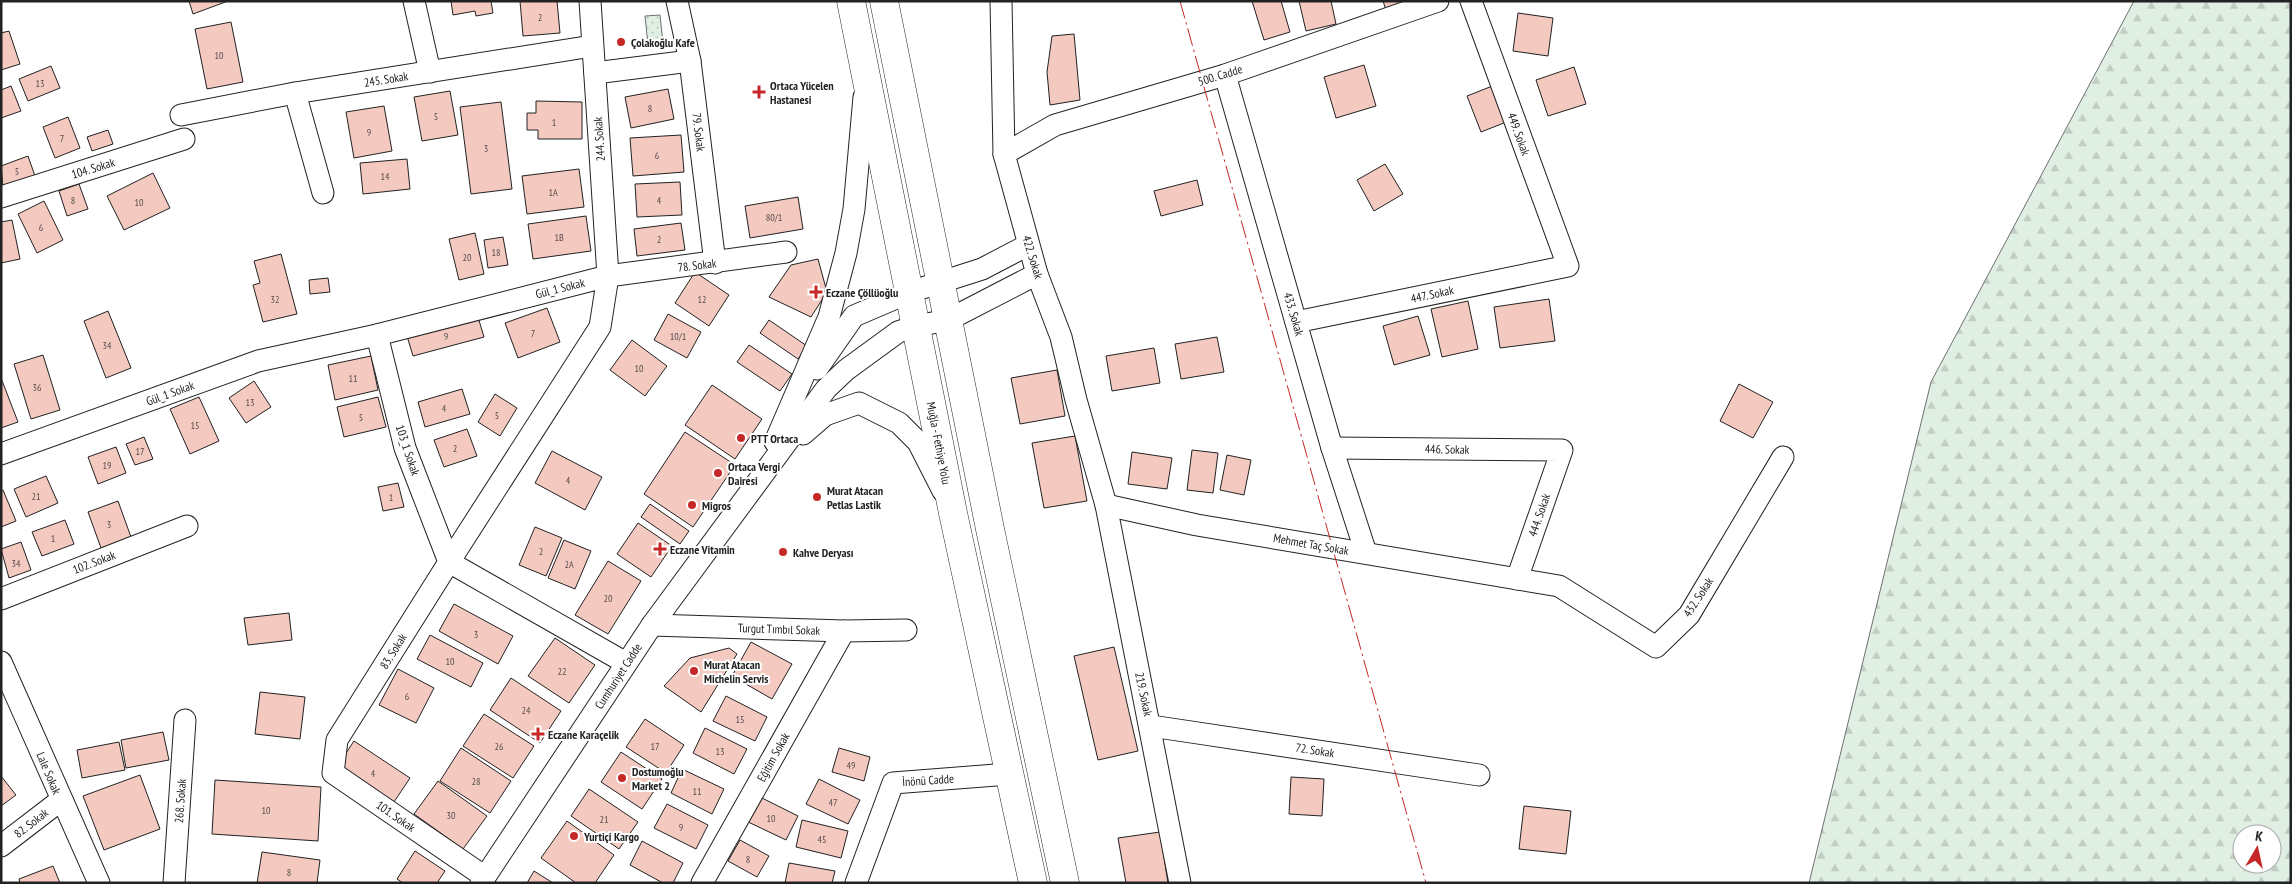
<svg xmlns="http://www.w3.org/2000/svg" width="2292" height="884" viewBox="0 0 2292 884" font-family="'PT Sans Narrow',sans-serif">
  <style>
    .forest { fill: url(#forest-firs); stroke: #6f6f6f; fill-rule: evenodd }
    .park { fill: url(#park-dots); stroke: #6f6f6f }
    .building { fill: #f3c9c0; stroke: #222 }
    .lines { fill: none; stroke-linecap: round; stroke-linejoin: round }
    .minor-casing { stroke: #222; stroke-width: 23 }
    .highway-casing { stroke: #222; stroke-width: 29 }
    .minor { stroke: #fff; stroke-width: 21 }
    .highway { stroke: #fff; stroke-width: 28 }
    .power { stroke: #c62828; stroke-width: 1; stroke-dasharray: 18 4 2.5 4; stroke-linecap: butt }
    .poi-dot { fill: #c62828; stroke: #fff; stroke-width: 2 }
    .labels { text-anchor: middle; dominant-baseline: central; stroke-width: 4; stroke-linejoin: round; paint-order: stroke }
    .number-label { font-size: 10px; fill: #564c4a }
    .poi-label { font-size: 12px; font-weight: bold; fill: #222; stroke: #fff; text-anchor: start }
    .street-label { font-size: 12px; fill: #222; stroke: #fff }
  </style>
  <defs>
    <pattern id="forest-firs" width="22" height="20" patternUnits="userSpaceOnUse" patternTransform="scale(1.25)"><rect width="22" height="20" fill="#e0efe3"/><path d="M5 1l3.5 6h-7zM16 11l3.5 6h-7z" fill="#c0cdc2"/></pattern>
    <pattern id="park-dots" width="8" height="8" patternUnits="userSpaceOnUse" patternTransform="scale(1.25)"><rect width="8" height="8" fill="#e0efe3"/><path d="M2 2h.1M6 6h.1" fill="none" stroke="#c0cdc2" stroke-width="1.8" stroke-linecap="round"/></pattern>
  </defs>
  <rect width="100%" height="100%" fill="#fff"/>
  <path class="forest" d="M2134 1H2291V883H1809L1931 382ZM2242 834H2272V864H2242Z"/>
  <polygon class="park" points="660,15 663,44 648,45 645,16"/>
  <g class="building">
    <polygon points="189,1 228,1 193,14"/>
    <polygon points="451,1 491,1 493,13 476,16 475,11 453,15"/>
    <polygon points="520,1 557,1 560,33 523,36"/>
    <polygon points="1252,1 1281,1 1290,32 1264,40"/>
    <polygon points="1299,1 1331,1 1336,24 1306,31"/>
    <polygon points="1383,1 1416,1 1386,10"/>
    <polygon points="1518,13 1553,18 1548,56 1513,51"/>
    <polygon points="231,22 243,82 207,89 195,29"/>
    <polygon points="9,31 20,64 1,70 1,33"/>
    <polygon points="1074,34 1080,100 1050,105 1047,72 1052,36"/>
    <polygon points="1364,65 1376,106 1336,118 1324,77"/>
    <polygon points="51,66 60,88 28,101 19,79"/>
    <polygon points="1574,67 1586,104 1548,116 1536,80"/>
    <polygon points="1500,83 1514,119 1481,132 1467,96"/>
    <polygon points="11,86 21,111 1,118 1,90"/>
    <polygon points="668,89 674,119 631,128 625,97"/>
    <polygon points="450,91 458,135 422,141 414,97"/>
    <polygon points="536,101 582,102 582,139 538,139 538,130 527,130 527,113 536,113"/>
    <polygon points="501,102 512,189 471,194 460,107"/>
    <polygon points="384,106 392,151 354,158 346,112"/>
    <polygon points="68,117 80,148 55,158 43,127"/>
    <polygon points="108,130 113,144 92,151 87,137"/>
    <polygon points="681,135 684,172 633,176 630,138"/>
    <polygon points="28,156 35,176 3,187 1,166"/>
    <polygon points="407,159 410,189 363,194 360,163"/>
    <polygon points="1385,164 1403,194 1374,211 1357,180"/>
    <polygon points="579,169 584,207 527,214 522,176"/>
    <polygon points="153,173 170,208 124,230 107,196"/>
    <polygon points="1197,180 1203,205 1161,216 1154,191"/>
    <polygon points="680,182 682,215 637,217 635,184"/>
    <polygon points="79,184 88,209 67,216 59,191"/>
    <polygon points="798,197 803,229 750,238 745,206"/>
    <polygon points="44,201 63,240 37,253 18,214"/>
    <polygon points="586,216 591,251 533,259 528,224"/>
    <polygon points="12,220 20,259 1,263 1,222"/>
    <polygon points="681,223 685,250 637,256 634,229"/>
    <polygon points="475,233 484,274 459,280 449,239"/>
    <polygon points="503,237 508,265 488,268 484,240"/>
    <polygon points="281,254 297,314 263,322 253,285 260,283 254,261"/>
    <polygon points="818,259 827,292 811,317 769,297 791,265"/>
    <polygon points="695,272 729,295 709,326 675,303"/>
    <polygon points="328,278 330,292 310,294 309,280"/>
    <polygon points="1549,299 1555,341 1500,348 1494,307"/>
    <polygon points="1468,301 1478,349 1442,357 1431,309"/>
    <polygon points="547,308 560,342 518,358 505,323"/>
    <polygon points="108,311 131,368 106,378 84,321"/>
    <polygon points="668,314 701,332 687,358 654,340"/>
    <polygon points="1418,316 1430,355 1394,365 1383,326"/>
    <polygon points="478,317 484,337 413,356 407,336"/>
    <polygon points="769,320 807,346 798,359 760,333"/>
    <polygon points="1217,337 1224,372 1181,379 1175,344"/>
    <polygon points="632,340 667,366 645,396 610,370"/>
    <polygon points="749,345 792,374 780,391 737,362"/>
    <polygon points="1154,348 1160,383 1112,391 1106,356"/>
    <polygon points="43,355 60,410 31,419 14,364"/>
    <polygon points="371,356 378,390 335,400 328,365"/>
    <polygon points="1057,370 1065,416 1020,424 1011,378"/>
    <polygon points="1,378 18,422 1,428"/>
    <polygon points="254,381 271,407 246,423 229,398"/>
    <polygon points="1739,384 1773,402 1753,438 1720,421"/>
    <polygon points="712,385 762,419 735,459 685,425"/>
    <polygon points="462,389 470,414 425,427 418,402"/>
    <polygon points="495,394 517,408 500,436 478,422"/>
    <polygon points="199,397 219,441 190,454 170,409"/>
    <polygon points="378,397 386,427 344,437 337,407"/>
    <polygon points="467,429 477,456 444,467 434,440"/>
    <polygon points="685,432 735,465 693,527 644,494"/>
    <polygon points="1075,436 1087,501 1044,508 1032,443"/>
    <polygon points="144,437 153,459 135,465 126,444"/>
    <polygon points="116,447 126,473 98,484 88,457"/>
    <polygon points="1192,450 1218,453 1213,493 1187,490"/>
    <polygon points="552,451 602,477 585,510 535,483"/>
    <polygon points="1132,452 1172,458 1167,489 1128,484"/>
    <polygon points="1227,455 1251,460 1244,495 1220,490"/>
    <polygon points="46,476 58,503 26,517 14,489"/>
    <polygon points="398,483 404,507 383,511 378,487"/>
    <polygon points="3,490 16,521 1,527 1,491"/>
    <polygon points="118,501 131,537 101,548 88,512"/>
    <polygon points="650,504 689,531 680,544 641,517"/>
    <polygon points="65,520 74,544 42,556 32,532"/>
    <polygon points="638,523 672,546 651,577 617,554"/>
    <polygon points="535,527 562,538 546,576 519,565"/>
    <polygon points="564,540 591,551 575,589 548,578"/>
    <polygon points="21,542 31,570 9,578 1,549"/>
    <polygon points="608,561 641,581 608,634 575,615"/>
    <polygon points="454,604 513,636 498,664 439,631"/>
    <polygon points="289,613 292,640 248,645 244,618"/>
    <polygon points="430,635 483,663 471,687 417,659"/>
    <polygon points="555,638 595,665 569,703 528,676"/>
    <polygon points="751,642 792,664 772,699 732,676"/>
    <polygon points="1114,647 1138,751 1098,760 1074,656"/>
    <polygon points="729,648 737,654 701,712 664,686 690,658"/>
    <polygon points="398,669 434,688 416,723 379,705"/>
    <polygon points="511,678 561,711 540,743 490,710"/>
    <polygon points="260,692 305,697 300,739 255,734"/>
    <polygon points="726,696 767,717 755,741 713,721"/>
    <polygon points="484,714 534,746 513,778 463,746"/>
    <polygon points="645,719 684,745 666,773 626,747"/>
    <polygon points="705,728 747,749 734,774 693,753"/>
    <polygon points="163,732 169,760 126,768 121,740"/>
    <polygon points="354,741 410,778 392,805 336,768"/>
    <polygon points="119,742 125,770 82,778 77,750"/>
    <polygon points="461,748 511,781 490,813 440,781"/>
    <polygon points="839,748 870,757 864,781 832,772"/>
    <polygon points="621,752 662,779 642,809 601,782"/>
    <polygon points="682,769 724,789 712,814 671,793"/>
    <polygon points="140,775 160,829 104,850 83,796"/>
    <polygon points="1,776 16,795 1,806"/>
    <polygon points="1291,777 1324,779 1322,816 1289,814"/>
    <polygon points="819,779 860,800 848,824 806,804"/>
    <polygon points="215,780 321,787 318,841 212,834"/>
    <polygon points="438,781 487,816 463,849 414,814"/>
    <polygon points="589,789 638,822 619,849 571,816"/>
    <polygon points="756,795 798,816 786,840 744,820"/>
    <polygon points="667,804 708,825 696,849 654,828"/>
    <polygon points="1524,806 1571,811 1566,854 1519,849"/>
    <polygon points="802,820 848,831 841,858 796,847"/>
    <polygon points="567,821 614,855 595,883 576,883 541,858"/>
    <polygon points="1160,832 1168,883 1126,883 1118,838"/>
    <polygon points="740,840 769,856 757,877 728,861"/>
    <polygon points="642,841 683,863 673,883 663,883 630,865"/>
    <polygon points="415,851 445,871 437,883 403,883 397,879"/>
    <polygon points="262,852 320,860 317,883 257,883"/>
    <polygon points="789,863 835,871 832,883 785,883"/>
    <polygon points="53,866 60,883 20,883 19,879"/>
    <polygon points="534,871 553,883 527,883"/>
  </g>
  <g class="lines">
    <g class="minor-casing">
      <g id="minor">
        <polyline points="414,1 430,72"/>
        <polyline points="590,1 608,276 786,252"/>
        <polyline points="677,1 690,61 715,263"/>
        <polyline points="1001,1 1004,154 1037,274 1061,337 1076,400 1106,505 1180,883"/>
        <polyline points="595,73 690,61"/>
        <polyline points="1225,75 1332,448 1366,553"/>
        <polyline points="295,93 323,193"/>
        <polyline points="181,115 295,93 592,46"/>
        <polyline points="1004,154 1055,125 1225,75 1438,1"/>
        <polyline points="1,197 184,139"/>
        <polyline points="1296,322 1568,266 1471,1"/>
        <polyline points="377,335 405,448 449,562 337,740 333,773 485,877"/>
        <polyline points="817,369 854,316 910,292 982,269 1028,245"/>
        <polyline points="803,434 825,415 859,403 899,423 918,442 943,491"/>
        <polyline points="775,442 829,317 846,253 854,209 864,97"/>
        <polyline points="1332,448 1562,450 1517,579"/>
        <polyline points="1,454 258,361 377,335 608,276 600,327 449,562 626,663"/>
        <polyline points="1106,505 1197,525 1559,586 1656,647 1689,615 1783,457"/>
        <polyline points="1,599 187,526"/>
        <polyline points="652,625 844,631 906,630"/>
        <polyline points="1,662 99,883"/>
        <polyline points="1151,726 1479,775"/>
        <polyline points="1,846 61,800"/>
        <polyline points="174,883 185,720"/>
        <polyline points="481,883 652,625 826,389 846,370 898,332 916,326 948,320 1037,274"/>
        <polyline points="702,883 844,631"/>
        <polyline points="856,883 893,783 1009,774"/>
      </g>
    </g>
    <g class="highway-casing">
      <g id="highway">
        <polyline points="851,1 953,513 1033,883"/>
        <polyline points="884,1 990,529 1065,883"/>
      </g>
    </g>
    <use href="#minor" class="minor"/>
    <use href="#highway" class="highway"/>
    <polyline class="power" points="1180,1 1426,883"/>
  </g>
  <g class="poi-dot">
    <circle cx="621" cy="42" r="5"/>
    <path d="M756.5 84.5h5v5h5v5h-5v5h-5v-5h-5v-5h5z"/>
    <path d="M813.5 284.5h5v5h5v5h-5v5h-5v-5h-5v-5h5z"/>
    <circle cx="741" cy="438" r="5"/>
    <circle cx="718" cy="473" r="5"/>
    <circle cx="817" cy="497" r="5"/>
    <circle cx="692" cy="505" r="5"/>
    <path d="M657.5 541.5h5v5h5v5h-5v5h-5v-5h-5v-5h5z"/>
    <circle cx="783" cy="552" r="5"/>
    <circle cx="694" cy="671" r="5"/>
    <path d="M535.5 726.5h5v5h5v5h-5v5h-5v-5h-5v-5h5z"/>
    <circle cx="622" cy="778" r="5"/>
    <circle cx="574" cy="836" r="5"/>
  </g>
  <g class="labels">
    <g class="number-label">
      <text x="540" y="17">2</text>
      <text x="219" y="55">10</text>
      <text x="40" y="83">13</text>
      <text x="650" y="108">8</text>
      <text x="436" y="116">5</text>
      <text x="554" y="122">1</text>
      <text x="369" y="132">9</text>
      <text x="62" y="138">7</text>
      <text x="486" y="148">3</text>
      <text x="657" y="155">6</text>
      <text x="17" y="171">5</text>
      <text x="385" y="176">14</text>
      <text x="553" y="192">1A</text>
      <text x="73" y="200">8</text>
      <text x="659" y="200">4</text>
      <text x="139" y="202">10</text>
      <text x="774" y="217">80/1</text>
      <text x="41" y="227">6</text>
      <text x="559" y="237">1B</text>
      <text x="659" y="239">2</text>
      <text x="496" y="252">18</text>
      <text x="467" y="257">20</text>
      <text x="275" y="299">32</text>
      <text x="702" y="299">12</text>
      <text x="533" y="333">7</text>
      <text x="446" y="336">9</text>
      <text x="678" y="336">10/1</text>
      <text x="107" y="345">34</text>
      <text x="639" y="368">10</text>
      <text x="353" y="378">11</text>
      <text x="37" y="387">36</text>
      <text x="250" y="402">13</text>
      <text x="444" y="408">4</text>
      <text x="497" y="415">5</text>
      <text x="361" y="417">5</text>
      <text x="195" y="425">15</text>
      <text x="455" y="448">2</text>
      <text x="140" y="451">17</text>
      <text x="107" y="465">19</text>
      <text x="568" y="480">4</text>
      <text x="36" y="496">21</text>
      <text x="391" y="497">1</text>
      <text x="109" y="524">3</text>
      <text x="53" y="538">1</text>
      <text x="541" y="551">2</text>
      <text x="16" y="563">34</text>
      <text x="569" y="564">2A</text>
      <text x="608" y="598">20</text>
      <text x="476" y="634">3</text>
      <text x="450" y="661">10</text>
      <text x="562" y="671">22</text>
      <text x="407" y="696">6</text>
      <text x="526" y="710">24</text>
      <text x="740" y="719">15</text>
      <text x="499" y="746">26</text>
      <text x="655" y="746">17</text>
      <text x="720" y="751">13</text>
      <text x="851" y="765">49</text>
      <text x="373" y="773">4</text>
      <text x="476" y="781">28</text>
      <text x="697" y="791">11</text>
      <text x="833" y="802">47</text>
      <text x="266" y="810">10</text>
      <text x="451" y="815">30</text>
      <text x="771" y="818">10</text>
      <text x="604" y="819">21</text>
      <text x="681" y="827">9</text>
      <text x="822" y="839">45</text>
      <text x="748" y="859">8</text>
      <text x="289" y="872">8</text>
    </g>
    <g class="poi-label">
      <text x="631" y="42">Çolakoğlu Kafe</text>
      <text x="770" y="85">Ortaca Yücelen<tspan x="770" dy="14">Hastanesi</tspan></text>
      <text x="826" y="292">Eczane Çöllüoğlu</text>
      <text x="751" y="438">PTT Ortaca</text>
      <text x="728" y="466">Ortaca Vergi<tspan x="728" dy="14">Dairesi</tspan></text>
      <text x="827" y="490">Murat Atacan<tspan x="827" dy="14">Petlas Lastik</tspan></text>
      <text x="702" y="505">Migros</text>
      <text x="670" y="549">Eczane Vitamin</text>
      <text x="793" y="552">Kahve Deryası</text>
      <text x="704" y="664">Murat Atacan<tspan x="704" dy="14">Michelin Servis</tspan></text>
      <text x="548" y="734">Eczane Karaçelik</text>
      <text x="632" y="771">Dostumoğlu<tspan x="632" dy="14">Market 2</tspan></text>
      <text x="584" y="836">Yurtiçi Kargo</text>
    </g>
    <g class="street-label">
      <text transform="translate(1220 75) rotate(-17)">500. Cadde</text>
      <text transform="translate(386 79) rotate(-9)">245. Sokak</text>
      <text transform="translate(699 132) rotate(83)">79. Sokak</text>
      <text transform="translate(1519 134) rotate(70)">449. Sokak</text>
      <text transform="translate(599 139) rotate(-94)">244. Sokak</text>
      <text transform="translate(93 168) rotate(-17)">104. Sokak</text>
      <text transform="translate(1033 257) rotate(73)">422. Sokak</text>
      <text transform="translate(697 265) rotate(-7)">78. Sokak</text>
      <text transform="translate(560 288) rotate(-14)">Gül_1 Sokak</text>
      <text transform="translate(1432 294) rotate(-12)">447. Sokak</text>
      <text transform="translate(1294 314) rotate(74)">433. Sokak</text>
      <text transform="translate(170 393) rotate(-20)">Gül_1 Sokak</text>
      <text transform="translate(939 443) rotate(79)">Muğla - Fethiye Yolu</text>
      <text transform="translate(1447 449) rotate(1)">446. Sokak</text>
      <text transform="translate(408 450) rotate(72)">103_1 Sokak</text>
      <text transform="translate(1539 515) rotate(-71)">444. Sokak</text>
      <text transform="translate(1311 544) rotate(10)">Mehmet Taç Sokak</text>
      <text transform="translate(94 562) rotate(-21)">102. Sokak</text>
      <text transform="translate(1698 597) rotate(-57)">432. Sokak</text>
      <text transform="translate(779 629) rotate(2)">Turgut Tımbıl Sokak</text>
      <text transform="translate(393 651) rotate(-58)">83. Sokak</text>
      <text transform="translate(618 676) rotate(-57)">Cumhuriyet Cadde</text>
      <text transform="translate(1144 694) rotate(78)">219. Sokak</text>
      <text transform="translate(1315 750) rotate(9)">72. Sokak</text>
      <text transform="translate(773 757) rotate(-61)">Eğitim Sokak</text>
      <text transform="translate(49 773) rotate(67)">Lale Sokak</text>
      <text transform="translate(928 780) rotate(-4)">İnönü Cadde</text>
      <text transform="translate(180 801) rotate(-86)">268. Sokak</text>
      <text transform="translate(396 816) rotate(35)">101. Sokak</text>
      <text transform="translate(31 823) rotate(-38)">82. Sokak</text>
    </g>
  </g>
  <rect width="2292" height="884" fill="none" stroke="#222222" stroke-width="5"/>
  <g transform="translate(2257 849) rotate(9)"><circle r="24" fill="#ffffff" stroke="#a7a7a7"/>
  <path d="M0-4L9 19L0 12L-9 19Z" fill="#c62828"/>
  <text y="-8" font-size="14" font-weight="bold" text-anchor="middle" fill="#222222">K</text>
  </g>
</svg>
